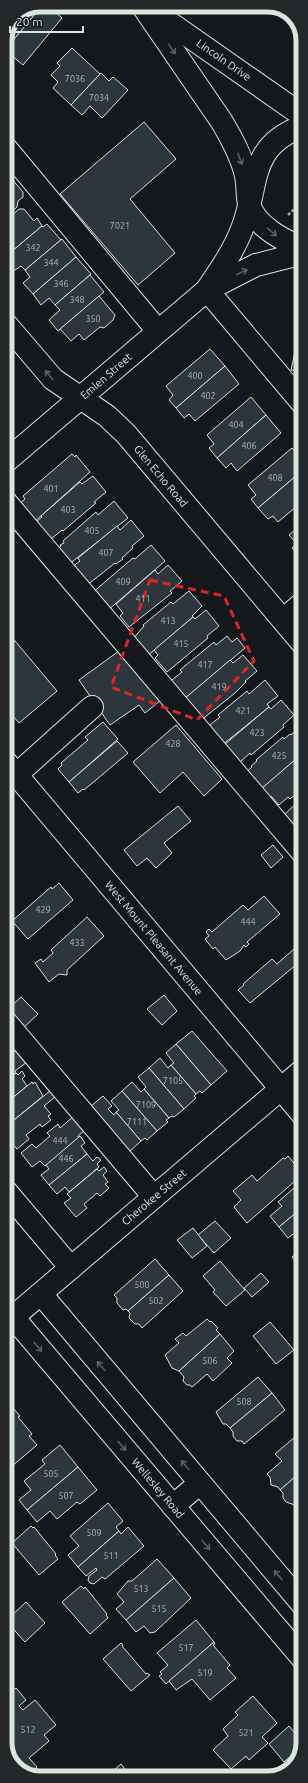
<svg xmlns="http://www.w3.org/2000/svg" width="308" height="1783" viewBox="0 0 308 1783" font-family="Ubuntu,sans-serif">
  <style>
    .building { fill: #2c363c; stroke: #d8e6dc }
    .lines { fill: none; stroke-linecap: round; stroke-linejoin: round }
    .minor-casing { stroke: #d8e6dc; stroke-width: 24 }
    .major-casing { stroke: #d8e6dc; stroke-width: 24 }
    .path { stroke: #9da8a2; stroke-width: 2.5; stroke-dasharray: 3 2; stroke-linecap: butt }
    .minor { stroke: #14181c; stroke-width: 22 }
    .major { stroke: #14181c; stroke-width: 22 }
    .oneway { stroke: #59605f }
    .marked { fill: none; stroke: #d62828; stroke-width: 3; stroke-dasharray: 8 5; stroke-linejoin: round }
    .labels { text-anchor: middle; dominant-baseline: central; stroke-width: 3; stroke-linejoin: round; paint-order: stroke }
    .number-label { font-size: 9px; fill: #adbab4 }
    .street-label { font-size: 11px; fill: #d8e6dc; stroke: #14181c }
    .rim { fill: none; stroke: #d8e6dc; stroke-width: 5 }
  </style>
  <rect width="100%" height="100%" fill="#14181c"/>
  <g class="building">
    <polygon points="49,6 62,18 23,65 5,50 39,9 43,13"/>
    <polygon points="36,7 39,9 5,50 5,40 16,15"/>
    <polygon points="288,13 292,15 300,30 299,31 285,16"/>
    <polygon points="72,48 100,74 71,105 53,88 58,82 51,75 60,66 57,63"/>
    <polygon points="101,73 109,81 113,77 128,90 102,118 90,106 82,115 71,105"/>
    <polygon points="144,122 176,159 130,199 175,253 138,285 60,194"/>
    <polygon points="5,166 12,175 5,180"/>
    <polygon points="11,178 23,192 23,197 18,201 17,207 8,215 5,214 5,181 6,182"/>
    <polygon points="19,209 24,209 34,221 37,218 42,226 5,257 5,226 10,221 10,217"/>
    <polygon points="47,224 61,240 25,270 21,266 12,272 5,264 5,257 42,226 43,227"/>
    <polygon points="62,239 76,257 33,294 23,283 30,277 25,270"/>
    <polygon points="76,257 91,274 55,305 49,298 41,305 33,294"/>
    <polygon points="90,275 104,292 58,331 49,320 60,310 55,305"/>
    <polygon points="99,296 115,315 113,320 104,328 100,327 84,340 79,334 71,341 60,329"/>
    <polygon points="300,329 303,329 303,382 299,382 301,372 291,370"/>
    <polygon points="210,349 225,366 176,408 169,400 173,395 166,386"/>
    <polygon points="225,366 239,384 195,421 189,414 184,418 176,408"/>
    <polygon points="251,397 266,415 217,458 209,448 214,444 207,435"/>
    <polygon points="266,415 281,433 237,471 231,463 226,468 217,458"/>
    <polygon points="292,448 303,460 303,470 258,508 251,499 256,495 248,485"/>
    <polygon points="72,454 75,457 76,455 90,472 33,523 18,505 25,499 23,496"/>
    <polygon points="303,470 303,501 278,522 273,516 268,519 258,508"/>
    <polygon points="93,476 106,492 94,502 96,503 63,531 62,530 51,539 36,522 42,517 41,516 80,482 82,484"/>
    <polygon points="114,501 128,518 68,565 56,550 61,546 60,545 64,543 63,541 96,512 98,515"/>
    <polygon points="131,520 144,536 132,546 133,548 122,558 123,559 116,564 115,563 86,586 72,567 80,561 78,558 117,526 120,530"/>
    <polygon points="303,523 303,556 301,558 292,548 297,544 289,535"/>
    <polygon points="151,545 165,561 107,611 92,593 133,558 135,559"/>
    <polygon points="168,565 182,581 170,591 172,593 129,627 120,616 123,613 116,604 155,570 158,574"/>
    <polygon points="189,591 202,606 192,616 193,617 146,657 132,640 144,626 143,625 171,602 173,604"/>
    <polygon points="206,610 219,626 207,636 208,638 167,672 155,658 158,655 154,650 193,617 195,619"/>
    <polygon points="5,629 57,691 19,723 5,707"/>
    <polygon points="227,636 232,642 237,638 245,648 183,700 168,683 182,672 180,670 214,642 216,645"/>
    <polygon points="119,651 160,701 145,713 139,705 110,725 79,680"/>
    <polygon points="243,655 257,671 245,681 246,682 235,693 200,721 183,700 230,660 233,663"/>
    <polygon points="265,680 278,696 267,704 269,707 221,746 206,728 220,717 218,715 247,691 249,694"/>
    <polygon points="281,700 294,715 283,725 284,727 251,755 250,753 239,763 224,745 269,707 271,709"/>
    <polygon points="103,722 118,739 69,782 58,769 62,765 61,763 88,740 85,737"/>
    <polygon points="176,725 222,779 204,796 183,772 160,793 133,762"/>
    <polygon points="302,725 303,753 259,791 244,774 252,767 251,766 257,761 256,760 283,737 284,739 290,734 291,735"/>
    <polygon points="117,741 128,753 84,790 83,789 78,793 69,782"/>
    <polygon points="303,753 303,788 290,799 288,797 279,805 271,796 269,798 261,789"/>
    <polygon points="303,797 303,830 299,834 283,816"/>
    <polygon points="178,806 191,821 164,843 172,853 156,868 147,858 137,866 124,850"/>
    <polygon points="273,845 283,857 271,868 261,855"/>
    <polygon points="59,883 73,900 28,939 12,921 51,887 52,889"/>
    <polygon points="264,896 280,914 247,942 249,944 246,947 244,945 240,951 226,960 215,947 213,949 205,939 209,936 206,932 209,929 212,932 243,905 248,910"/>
    <polygon points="87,917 104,936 67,970 67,975 59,974 49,982 35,963 41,959 43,962 53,953 51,950"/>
    <polygon points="294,949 303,959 250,1003 238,990 244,985 243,984 272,959 277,964"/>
    <polygon points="164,995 177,1011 162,1025 147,1009"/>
    <polygon points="21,997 38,1014 22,1029 6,1011"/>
    <polygon points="192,1031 227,1071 211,1085 176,1044"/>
    <polygon points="176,1044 211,1085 202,1093 200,1091 196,1094 171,1065 174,1063 166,1053"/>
    <polygon points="14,1045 27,1062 15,1071 16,1073 5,1082 5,1052"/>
    <polygon points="160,1058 168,1068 171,1065 196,1094 194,1096 196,1098 184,1109 149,1068"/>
    <polygon points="149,1068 184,1109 174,1117 172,1116 169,1118 144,1089 146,1087 138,1077"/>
    <polygon points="22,1071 25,1076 22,1079 27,1086 5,1104 5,1082 16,1073 18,1075"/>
    <polygon points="32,1082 33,1084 35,1082 43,1096 9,1124 5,1120 5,1104"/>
    <polygon points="132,1082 141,1092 144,1089 169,1118 166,1120 168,1122 157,1131 122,1091"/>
    <polygon points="50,1091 55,1097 44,1106 51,1114 48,1116 51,1120 42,1127 40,1124 26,1135 29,1139 17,1149 5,1135 12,1129 9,1124"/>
    <polygon points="122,1091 157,1131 147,1140 145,1138 141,1141 116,1112 119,1110 111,1101"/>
    <polygon points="103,1096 112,1106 108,1109 114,1115 116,1112 141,1141 128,1153 90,1107"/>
    <polygon points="75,1115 86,1129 78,1136 79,1138 45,1166 40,1161 32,1167 21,1153 32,1144 36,1148 50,1136 47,1133 58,1124 60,1128"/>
    <polygon points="80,1136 85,1143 81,1146 87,1154 49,1185 41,1175 49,1169 46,1165"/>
    <polygon points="87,1154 93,1161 97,1157 101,1160 97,1164 99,1167 69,1192 65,1187 57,1194 49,1185"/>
    <polygon points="288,1156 303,1174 247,1223 234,1207 241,1200 233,1191 252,1175 257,1181 283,1158 285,1159"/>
    <polygon points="104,1167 107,1171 103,1175 108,1182 105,1184 109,1188 100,1196 97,1193 84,1204 87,1208 76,1217 64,1203 71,1198 67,1194 97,1169 99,1171"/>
    <polygon points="302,1181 303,1207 279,1227 270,1216 282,1206 278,1202"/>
    <polygon points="303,1207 303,1230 301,1228 288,1238 279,1227"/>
    <polygon points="215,1221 231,1238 214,1253 198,1235"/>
    <polygon points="193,1228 207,1246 192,1258 177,1240"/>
    <polygon points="303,1248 303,1266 301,1268 292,1257"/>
    <polygon points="155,1259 169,1275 128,1311 126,1309 123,1310 117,1303 117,1298 114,1295"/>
    <polygon points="220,1261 245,1290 226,1306 213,1292 215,1290 203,1276"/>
    <polygon points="261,1273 269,1282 252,1297 244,1288"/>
    <polygon points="169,1275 183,1291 142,1328 139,1324 135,1324 129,1318 130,1313 128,1311"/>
    <polygon points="207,1319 210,1322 211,1321 218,1328 216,1330 220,1334 179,1371 172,1368 165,1355 179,1343 175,1339 183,1333 186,1336"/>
    <polygon points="270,1322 294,1350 276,1364 253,1336"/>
    <polygon points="220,1334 234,1351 227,1358 232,1363 213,1381 207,1374 192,1387 190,1385 187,1385 183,1381 184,1377 179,1371"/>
    <polygon points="258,1377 272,1393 230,1428 226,1424 223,1424 216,1412"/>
    <polygon points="272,1393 285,1410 244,1444 242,1441 237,1441 233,1436 233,1432 230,1428"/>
    <polygon points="5,1398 14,1409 5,1417"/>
    <polygon points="14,1409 20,1416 18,1417 32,1434 29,1436 37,1445 11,1467 5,1461 5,1417"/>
    <polygon points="295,1437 302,1445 303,1444 303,1470 280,1490 278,1487 271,1485 270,1477 267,1474 282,1461 275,1454"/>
    <polygon points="60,1445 78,1467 27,1510 19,1500 31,1490 24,1481 45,1464 42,1460"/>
    <polygon points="78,1467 97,1490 80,1504 77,1502 57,1519 50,1511 37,1522 27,1510"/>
    <polygon points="303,1470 303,1500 295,1506 292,1504 286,1502 283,1498 283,1493 280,1490"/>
    <polygon points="5,1495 14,1505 5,1513"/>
    <polygon points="108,1503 123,1521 116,1527 119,1531 78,1567 68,1555 79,1546 70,1536"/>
    <polygon points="31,1526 33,1528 34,1527 56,1554 55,1555 58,1559 39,1575 12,1543"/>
    <polygon points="128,1527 144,1546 105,1579 102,1577 94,1584 90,1583 88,1580 89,1576 97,1570 96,1568 86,1576 78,1567 119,1531 121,1534"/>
    <polygon points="157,1559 174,1578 126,1620 116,1609 124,1602 117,1594 128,1581 132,1581"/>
    <polygon points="174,1578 191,1598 155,1632 150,1633 144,1626 136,1632 126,1620"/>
    <polygon points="81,1586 84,1589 85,1587 107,1614 106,1615 108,1618 90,1634 62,1602"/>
    <polygon points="26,1602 45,1623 25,1642 6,1621"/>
    <polygon points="196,1620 214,1642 166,1684 159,1676 162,1674 160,1672 168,1665 157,1653"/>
    <polygon points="214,1642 215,1644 213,1645 230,1665 227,1668 236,1678 210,1700 192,1679 176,1690 169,1681"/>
    <polygon points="121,1643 123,1645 122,1646 146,1674 147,1673 150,1675 131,1691 103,1659"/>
    <polygon points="16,1688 26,1700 19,1706 23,1710 35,1700 56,1725 44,1735 49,1741 29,1758 37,1767 29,1774 19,1767 16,1768 5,1747 5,1697"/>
    <polygon points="253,1696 277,1723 262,1737 268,1743 249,1760 246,1756 231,1769 213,1750 228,1736 223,1729 238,1715 235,1712"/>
    <polygon points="289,1726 303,1743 302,1746 284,1762 269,1744"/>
    <polygon points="121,1764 127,1772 130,1770 137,1778 105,1778"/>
  </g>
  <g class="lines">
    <g class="minor-casing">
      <g id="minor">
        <polyline points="5,147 158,331"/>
        <polyline points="207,290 303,404"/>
        <polyline points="5,323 53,379 107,416 126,434 303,644"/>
        <polyline points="5,501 303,853"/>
        <polyline points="283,620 303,603"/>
        <polyline points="5,761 303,1115"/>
        <polyline points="16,775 92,707"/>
        <polyline points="5,1021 154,1197"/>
        <polyline points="5,1190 71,1268"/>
        <polyline points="41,1294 303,1605"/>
        <polyline points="13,1317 303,1659"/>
        <polyline points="5,1324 303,1070"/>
        <polyline points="173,1506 200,1483"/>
      </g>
    </g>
    <g class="major-casing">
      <g id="major">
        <path d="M142 5 222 122C232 139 242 157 246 176 248 185 247 195 249 204 255 226 284 241 303 248"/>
        <polyline points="150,9 303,116"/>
        <path d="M208 288C221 269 234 250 242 229 260 183 247 147 303 126"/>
        <polyline points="5,462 207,290 256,265 303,253"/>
      </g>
    </g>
    <polyline class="path" points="288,215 303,201"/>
    <use href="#minor" class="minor"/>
    <use href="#major" class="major"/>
  </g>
  <defs><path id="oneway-shaft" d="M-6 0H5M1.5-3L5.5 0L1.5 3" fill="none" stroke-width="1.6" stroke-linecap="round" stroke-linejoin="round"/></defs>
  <g class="oneway">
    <use href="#oneway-shaft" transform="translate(172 49) rotate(55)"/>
    <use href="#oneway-shaft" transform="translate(240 159) rotate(69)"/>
    <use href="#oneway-shaft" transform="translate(272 232) rotate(39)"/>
    <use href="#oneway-shaft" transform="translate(242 272) rotate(-24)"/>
    <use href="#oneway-shaft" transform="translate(49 375) rotate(-131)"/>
    <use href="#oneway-shaft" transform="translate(38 1347) rotate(50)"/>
    <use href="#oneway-shaft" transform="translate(101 1366) rotate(-130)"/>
    <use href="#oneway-shaft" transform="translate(122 1446) rotate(50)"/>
    <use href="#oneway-shaft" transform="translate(185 1465) rotate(-130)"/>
    <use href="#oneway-shaft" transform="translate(206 1545) rotate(50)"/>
    <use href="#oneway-shaft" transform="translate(278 1575) rotate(-130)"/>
  </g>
  <path class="marked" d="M150 580 224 596 254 661 197 720 111 687Z"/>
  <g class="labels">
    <g class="number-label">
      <text x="75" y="79">7036</text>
      <text x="99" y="98">7034</text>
      <text x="120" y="226">7021</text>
      <text x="33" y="248">342</text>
      <text x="51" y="263">344</text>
      <text x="61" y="284">346</text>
      <text x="77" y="300">348</text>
      <text x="93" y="319">350</text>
      <text x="195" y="376">400</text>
      <text x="208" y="396">402</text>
      <text x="236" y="425">404</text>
      <text x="249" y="446">406</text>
      <text x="275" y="478">408</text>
      <text x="51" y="489">401</text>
      <text x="68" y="510">403</text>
      <text x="92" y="531">405</text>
      <text x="106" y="553">407</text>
      <text x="123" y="582">409</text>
      <text x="143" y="599">411</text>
      <text x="168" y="621">413</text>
      <text x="181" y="644">415</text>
      <text x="205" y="665">417</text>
      <text x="219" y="687">419</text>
      <text x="243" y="711">421</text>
      <text x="257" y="733">423</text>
      <text x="173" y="744">428</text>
      <text x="279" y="756">425</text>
      <text x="43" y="910">429</text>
      <text x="248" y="922">444</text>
      <text x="77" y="943">433</text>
      <text x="173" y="1081">7105</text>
      <text x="146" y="1105">7109</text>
      <text x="137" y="1122">7111</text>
      <text x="60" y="1141">444</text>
      <text x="66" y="1159">446</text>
      <text x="142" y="1285">500</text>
      <text x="156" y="1301">502</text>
      <text x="210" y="1361">506</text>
      <text x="244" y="1402">508</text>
      <text x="51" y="1474">505</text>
      <text x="66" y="1496">507</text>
      <text x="94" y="1533">509</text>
      <text x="111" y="1556">511</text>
      <text x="141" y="1589">513</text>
      <text x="159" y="1609">515</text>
      <text x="186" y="1648">517</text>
      <text x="205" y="1673">519</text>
      <text x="28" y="1730">512</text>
      <text x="246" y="1733">521</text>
    </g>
    <g class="street-label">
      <text transform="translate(224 60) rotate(35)">Lincoln Drive</text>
      <text transform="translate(106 376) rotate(-41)">Emlen Street</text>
      <text transform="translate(161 476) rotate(50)">Glen Echo Road</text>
      <text transform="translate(154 938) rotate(50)">West Mount Pleasant Avenue</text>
      <text transform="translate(154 1197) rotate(-40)">Cherokee Street</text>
      <text transform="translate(158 1488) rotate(50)">Wellesley Road</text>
    </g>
  </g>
  <path d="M0 0H308V1783H0ZM40 12H268A28 28 0 0 1 296 40V1743A28 28 0 0 1 268 1771H40A28 28 0 0 1 12 1743V40A28 28 0 0 1 40 12Z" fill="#24282b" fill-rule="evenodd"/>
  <path class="rim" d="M40 12H268A28 28 0 0 1 296 40V1743A28 28 0 0 1 268 1771H40A28 28 0 0 1 12 1743V40A28 28 0 0 1 40 12Z"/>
  <path d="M10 26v6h73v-6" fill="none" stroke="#d8e6dc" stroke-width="2"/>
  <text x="16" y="26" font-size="12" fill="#d8e6dc" stroke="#14181c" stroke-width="3" paint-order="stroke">20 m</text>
</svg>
